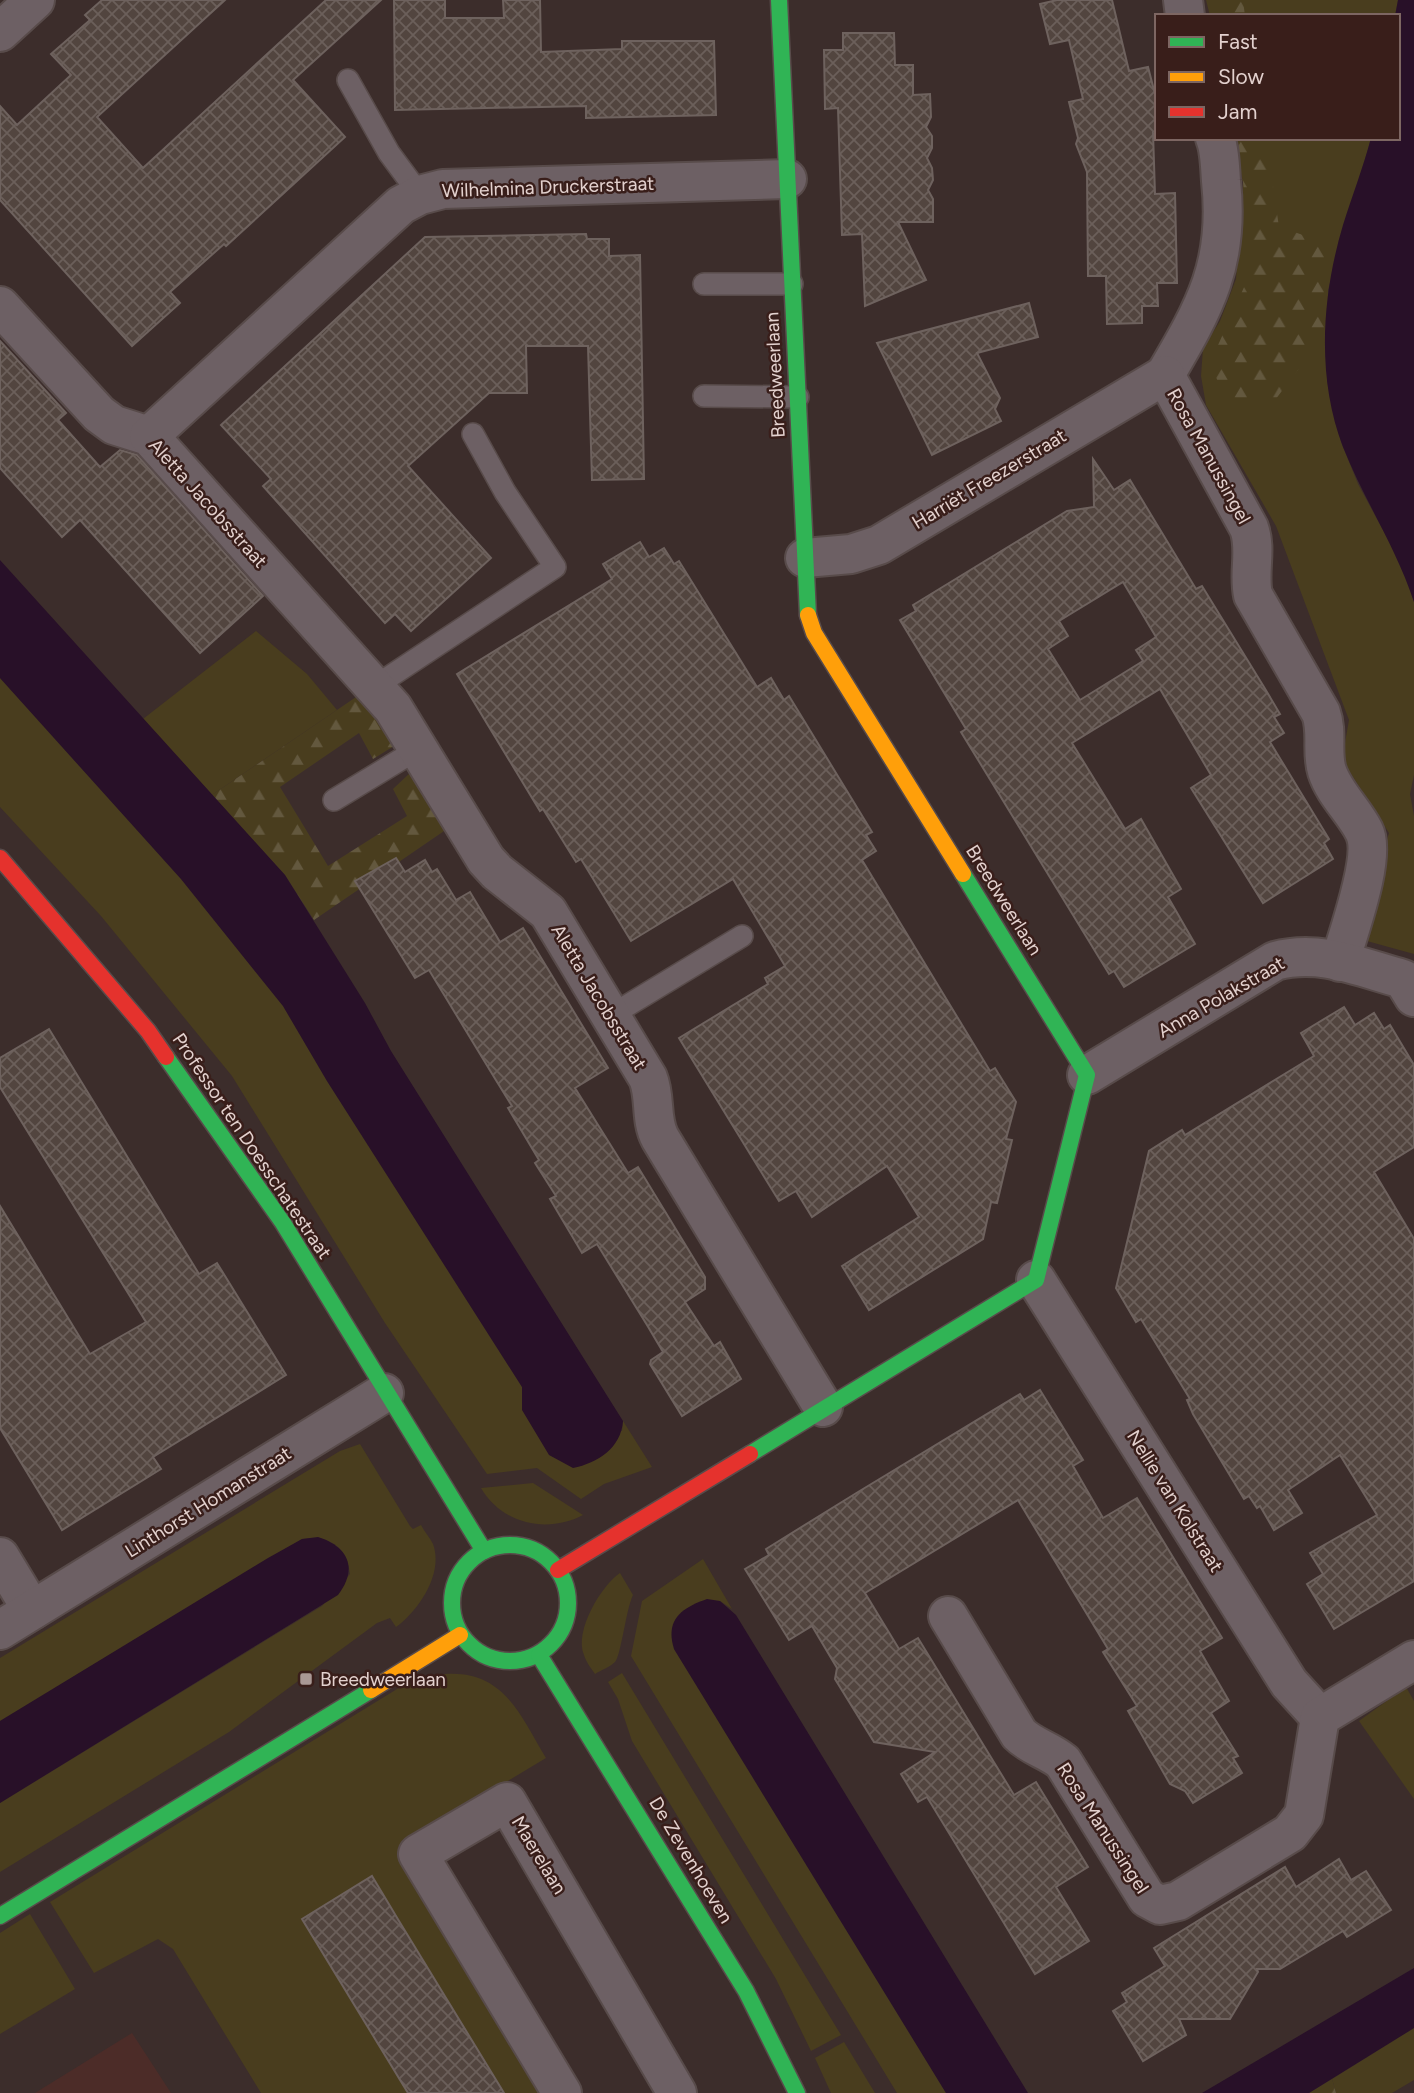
<svg xmlns="http://www.w3.org/2000/svg" width="1414" height="2093" viewBox="0 0 1414 2093" font-family="Figtree,sans-serif">
  <style>
    .built { fill: #4c2c28 }
    .green { fill: #493d1e }
    .forest { fill: url(#forest-firs) }
    .water { fill: #281028 }
    .building { fill: url(#building-cross-hatch); stroke: #6e625e; stroke-width: 2; fill-rule: evenodd }
    .lines { fill: none; stroke-linecap: round; stroke-linejoin: round }
    .lane-casing { stroke: #584b4a; stroke-width: 24 }
    .street-casing { stroke: #584b4a; stroke-width: 42 }
    .fast-casing { stroke: #584b4a; stroke-width: 19 }
    .slow-casing { stroke: #584b4a; stroke-width: 19 }
    .jam-casing { stroke: #584b4a; stroke-width: 19 }
    .lane { stroke: #6d6064; stroke-width: 21 }
    .street { stroke: #6d6064; stroke-width: 38 }
    .fast { stroke: #30b455; stroke-width: 16 }
    .slow { stroke: #ff9f0a; stroke-width: 16 }
    .jam { stroke: #e5322d; stroke-width: 16 }
    .poi-dot { fill: #a99895; stroke: #391e1a; stroke-width: 2.5 }
    .labels { text-anchor: middle; dominant-baseline: central; stroke-width: 5; stroke-linejoin: round; paint-order: stroke }
    .street-label { font-size: 19px; fill: #e3d1ce; stroke: #391e1a }
    .poi-label { font-size: 19px; fill: #e3d1ce; stroke: #391e1a; text-anchor: start }
  </style>
  <defs>
    <pattern id="forest-firs" width="22" height="20" patternUnits="userSpaceOnUse" patternTransform="scale(1.75)"><rect width="22" height="20" fill="#493d1e"/><path d="M5 1l3.5 6h-7zM16 11l3.5 6h-7z" fill="#63583e"/></pattern>
    <pattern id="building-cross-hatch" width="8" height="8" patternUnits="userSpaceOnUse" patternTransform="scale(1.75)"><rect width="8" height="8" fill="#52453f"/><path d="M0 0l8 8M0 8l8-8" fill="none" stroke="#6b5f5a"/></pattern>
  </defs>
  <rect width="100%" height="100%" fill="#3c2d2b"/>
  <polygon class="built" points="132,2033 171,2093 35,2093"/>
  <g class="green">
    <polygon points="1206,0 1398,0 1395,16 1210,16"/>
    <polygon points="1234,138 1371,138 1328,290 1327,380 1341,442 1358,484 1403,567 1414,602 1414,775 1410,794 1414,816 1414,954 1356,938 1389,833 1342,760 1349,720 1276,526 1206,405 1201,376 1203,348 1220,321 1236,279 1243,182"/>
    <polygon points="256,631 307,674 337,710 212,795 143,719"/>
    <polygon points="0,678 181,879 283,1006 327,1081 522,1387 522,1410 622,1431 623,1421 652,1467 604,1484 581,1499 537,1468 487,1474 385,1323 232,1076 101,916 0,807"/>
    <path d="M360 1444 410 1526 413 1529 421 1525C424 1531 430 1538 433 1544 444 1574 418 1611 396 1627L390 1618 377 1623 229 1732 0 1872V1803L322 1606 350 1574C347 1546 329 1535 302 1539L0 1721V1658L340 1451Z"/>
    <path d="M533 1483 583 1515C547 1534 502 1524 481 1488Z"/>
    <polygon points="703,1559 732,1609 720,1601 674,1649 946,2093 897,2093 631,1656 642,1601"/>
    <path d="M620 1573 633 1595C626 1609 621 1656 615 1662 610 1667 601 1670 595 1674 591 1668 586 1662 584 1655 574 1631 601 1586 620 1573Z"/>
    <polygon points="622,1673 841,2035 811,2051 776,1979 632,1741 618,1699 608,1682"/>
    <path d="M445 1674C504 1670 520 1715 546 1758L398 1847 542 2093H261L173 1949 158 1939 94 1973 50 1902 402 1686Z"/>
    <polygon points="1406,1687 1414,1701 1414,1799 1359,1721"/>
    <polygon points="30,1914 75,1989 0,2034 0,1933"/>
    <polygon points="1414,2028 1414,2080 1392,2093 1336,2093 1332,2079"/>
    <polygon points="844,2042 875,2093 831,2093 815,2058"/>
  </g>
  <g class="forest">
    <polygon points="1219,0 1243,0 1245,16 1221,16"/>
    <polygon points="1237,138 1266,138 1279,227 1330,244 1326,333 1272,404 1224,396 1210,363 1254,265"/>
    <polygon points="362,693 394,746 373,759 359,733 280,787 328,866 407,816 393,789 411,772 447,829 314,920 285,875 212,795"/>
    <polygon points="1332,2079 1336,2093 1309,2093"/>
  </g>
  <g class="water">
    <path d="M1398 0H1414V602C1396 547 1364 500 1343 447 1316 377 1322 295 1343 225 1352 196 1363 168 1371 138H1398V16H1395Z"/>
    <path d="M0 560 285 875 365 1003 391 1051 623 1421C621 1448 598 1463 573 1468L549 1455 522 1410V1387L327 1081 283 1006 181 879 0 678Z"/>
    <path d="M318 1537C349 1547 358 1569 338 1595L0 1803V1721L268 1558 302 1539Z"/>
    <path d="M707 1599 720 1601 736 1615 1028 2093H946L674 1649C665 1620 681 1608 707 1599Z"/>
    <polygon points="1414,1968 1414,2028 1309,2093 1202,2093"/>
  </g>
  <g class="building">
    <polygon points="102,0 225,0 97,117 143,168 326,0 381,0 293,80 345,137 226,246 224,244 170,292 180,303 132,346 0,200 0,106 17,125 71,75 51,54 90,20 85,15"/>
    <polygon points="394,0 445,0 445,18 504,18 503,0 540,0 541,52 622,49 622,41 714,41 716,115 586,118 586,106 395,110"/>
    <polygon points="1057,0 1112,0 1129,71 1148,67 1157,102 1157,131 1153,132 1155,194 1175,193 1177,283 1157,283 1158,306 1142,306 1142,323 1107,324 1106,276 1088,276 1087,172 1076,144 1078,138 1069,102 1083,99 1069,40 1050,44 1040,4"/>
    <polygon points="843,33 894,33 895,65 913,65 913,95 930,94 931,117 926,127 932,136 932,148 927,158 932,168 933,180 928,190 933,199 933,222 898,222 926,280 865,306 862,234 842,235 838,108 825,109 824,50 843,50"/>
    <polygon points="586,234 587,239 609,239 609,256 640,255 644,479 592,480 588,346 526,346 527,393 489,393 408,466 491,558 411,631 395,614 385,623 263,486 271,479 221,425 425,237"/>
    <polygon points="1029,303 1038,337 977,353 1000,398 995,409 1001,421 932,455 877,343"/>
    <polygon points="0,341 66,413 58,420 100,467 120,450 137,455 263,596 200,653 80,520 62,537 0,468"/>
    <path d="M1093 459 1114 490 1130 480 1196 589 1202 586 1264 687 1280 714 1274 717 1284 733 1270 742 1329 839 1324 843 1333 859 1263 903 1191 788 1211 775 1160 689 1072 743 1125 829 1141 819 1181 889 1168 897 1195 944 1124 987 1114 971 1109 974 961 732 966 729 900 620 916 611 913 605 1067 511 1094 507ZM1123 582 1156 637 1136 650 1143 661 1080 700 1048 649 1068 636 1059 621Z"/>
    <polygon points="640,542 649,557 664,548 674,564 679,561 757,687 771,678 784,700 789,696 872,832 866,835 876,851 862,860 990,1071 995,1068 1016,1102 1006,1139 1012,1140 997,1203 991,1202 983,1239 869,1310 842,1266 919,1217 887,1166 812,1217 796,1191 779,1201 679,1038 768,984 765,978 785,966 733,879 631,941 581,859 576,862 543,809 540,811 457,674 612,579 603,564"/>
    <polygon points="396,858 405,872 425,860 432,872 437,869 456,900 470,892 500,942 523,928 608,1068 575,1088 628,1173 638,1167 705,1277 705,1289 685,1302 714,1346 720,1342 741,1379 682,1416 650,1364 651,1360 663,1352 647,1325 597,1244 582,1253 550,1199 556,1196 535,1163 539,1160 508,1108 512,1106 494,1077 429,970 415,978 355,881"/>
    <polygon points="1344,1007 1355,1025 1374,1013 1384,1029 1390,1025 1414,1065 1414,1147 1374,1172 1414,1239 1414,1581 1334,1629 1307,1584 1323,1574 1310,1553 1377,1515 1340,1455 1288,1490 1302,1513 1274,1530 1260,1506 1257,1508 1249,1496 1244,1499 1193,1414 1187,1400 1190,1399 1141,1319 1136,1322 1116,1288 1149,1151 1182,1130 1185,1135 1314,1056 1301,1033"/>
    <polygon points="49,1029 199,1274 217,1263 286,1375 153,1457 161,1469 62,1530 0,1428 0,1206 90,1354 146,1322 0,1087 0,1058"/>
    <polygon points="1040,1390 1083,1460 1073,1466 1103,1518 1137,1498 1222,1638 1200,1651 1229,1701 1211,1713 1238,1756 1233,1758 1242,1773 1193,1803 1185,1791 1170,1784 1128,1711 1137,1706 1103,1652 1108,1649 1018,1500 865,1593 899,1649 918,1638 1014,1795 1036,1782 1088,1867 1056,1887 1089,1941 1035,1974 927,1797 918,1802 901,1774 935,1752 874,1742 835,1679 837,1668 812,1626 789,1640 745,1569 769,1555 766,1549 858,1492 1020,1394 1024,1400"/>
    <polygon points="1339,1859 1351,1880 1366,1871 1391,1910 1347,1937 1343,1931 1280,1969 1257,1969 1258,1972 1230,2019 1179,2019 1186,2035 1143,2061 1113,2011 1127,2002 1122,1993 1165,1966 1154,1948 1285,1867 1296,1887"/>
    <polygon points="372,1876 399,1921 504,2093 408,2093 302,1919"/>
  </g>
  <g class="lines">
    <g class="lane-casing">
      <g id="lane">
        <polyline points="348,80 389,153 420,195"/>
        <polyline points="704,284 792,284"/>
        <polyline points="704,396 798,397"/>
        <polyline points="374,687 555,567 505,492 473,434"/>
        <polyline points="334,800 418,749"/>
        <polyline points="610,1016 742,936"/>
      </g>
    </g>
    <g class="street-casing">
      <g id="street">
        <polyline points="1183,0 1185,16"/>
        <polyline points="0,32 35,0"/>
        <path d="M1215 138C1220 150 1220 168 1221 181 1230 263 1205 307 1165 375L1249 528C1257 550 1248 572 1253 595L1321 713C1328 733 1321 752 1327 771 1334 793 1354 811 1364 831 1377 856 1348 933 1340 962"/>
        <path d="M0 306 99 414 114 425 149 436 393 708 486 860 497 872 548 912 648 1078C656 1098 650 1119 660 1138L823 1407"/>
        <polyline points="149,436 401,205 420,195 443,189 787,179"/>
        <polyline points="805,558 851,554 879,545 1165,375"/>
        <path d="M1087 1075 1275 961C1320 949 1359 967 1403 979L1414 997"/>
        <polyline points="1036,1280 1289,1683 1320,1717"/>
        <polyline points="0,1557 32,1610"/>
        <path d="M948 1616 1019 1734C1032 1747 1049 1750 1063 1762L1147 1898 1160 1905 1178 1901 1290 1833 1304 1815 1320 1717 1414 1660"/>
        <polyline points="0,1630 384,1393"/>
        <polyline points="562,2093 418,1854 507,1802 677,2093"/>
      </g>
    </g>
    <g class="fast-casing">
      <g id="fast">
        <polyline points="779,0 808,615"/>
        <polyline points="166,1057 283,1223 484,1551"/>
        <polyline points="750,1454 1036,1280 1087,1075 963,874"/>
        <circle cx="510" cy="1603" r="58"/>
        <polyline points="539,1655 746,1991 797,2093"/>
        <polyline points="0,1916 371,1690"/>
      </g>
    </g>
    <g class="slow-casing">
      <g id="slow">
        <polyline points="808,615 814,633 963,874"/>
        <polyline points="371,1690 460,1635"/>
      </g>
    </g>
    <g class="jam-casing">
      <g id="jam">
        <polyline points="0,858 148,1031 166,1057"/>
        <polyline points="558,1570 750,1454"/>
      </g>
    </g>
    <use href="#lane" class="lane"/>
    <use href="#street" class="street"/>
    <use href="#fast" class="fast"/>
    <use href="#slow" class="slow"/>
    <use href="#jam" class="jam"/>
  </g>
  <rect class="poi-dot" x="299" y="1672" width="14" height="14" rx="3.5"/>
  <g class="labels">
    <g class="street-label">
      <text transform="translate(548 187) rotate(-2)">Wilhelmina Druckerstraat</text>
      <text transform="translate(775 375) rotate(-93)">Breedweerlaan</text>
      <text transform="translate(1209 456) rotate(61)">Rosa Manussingel</text>
      <text transform="translate(989 479) rotate(-31)">Harriët Freezerstraat</text>
      <text transform="translate(208 503) rotate(48)">Aletta Jacobsstraat</text>
      <text transform="translate(1004 900) rotate(58)">Breedweerlaan</text>
      <text transform="translate(599 997) rotate(59)">Aletta Jacobsstraat</text>
      <text transform="translate(1221 997) rotate(-30)">Anna Polakstraat</text>
      <text transform="translate(252 1146) rotate(56)">Professor ten Doesschatestraat</text>
      <text transform="translate(1175 1501) rotate(58)">Nellie van Kolstraat</text>
      <text transform="translate(208 1502) rotate(-32)">Linthorst Homanstraat</text>
      <text transform="translate(1103 1828) rotate(57)">Rosa Manussingel</text>
      <text transform="translate(539 1855) rotate(59)">Maerelaan</text>
      <text transform="translate(691 1860) rotate(59)">De Zevenhoeven</text>
    </g>
    <g class="poi-label">
      <text x="320" y="1679">Breedweerlaan</text>
    </g>
  </g>
  <rect x="1155" y="14" width="245" height="126" fill="#391e1a" stroke="#7d6662" stroke-width="2"/>
  <rect x="1169" y="37" width="35" height="10" fill="#30b455" stroke="#7d6662" stroke-width="2"/>
  <text x="1218" y="49" font-size="21" fill="#e3d1ce">Fast</text>
  <rect x="1169" y="72" width="35" height="10" fill="#ff9f0a" stroke="#7d6662" stroke-width="2"/>
  <text x="1218" y="84" font-size="21" fill="#e3d1ce">Slow</text>
  <rect x="1169" y="107" width="35" height="10" fill="#e5322d" stroke="#7d6662" stroke-width="2"/>
  <text x="1218" y="119" font-size="21" fill="#e3d1ce">Jam</text>
</svg>
